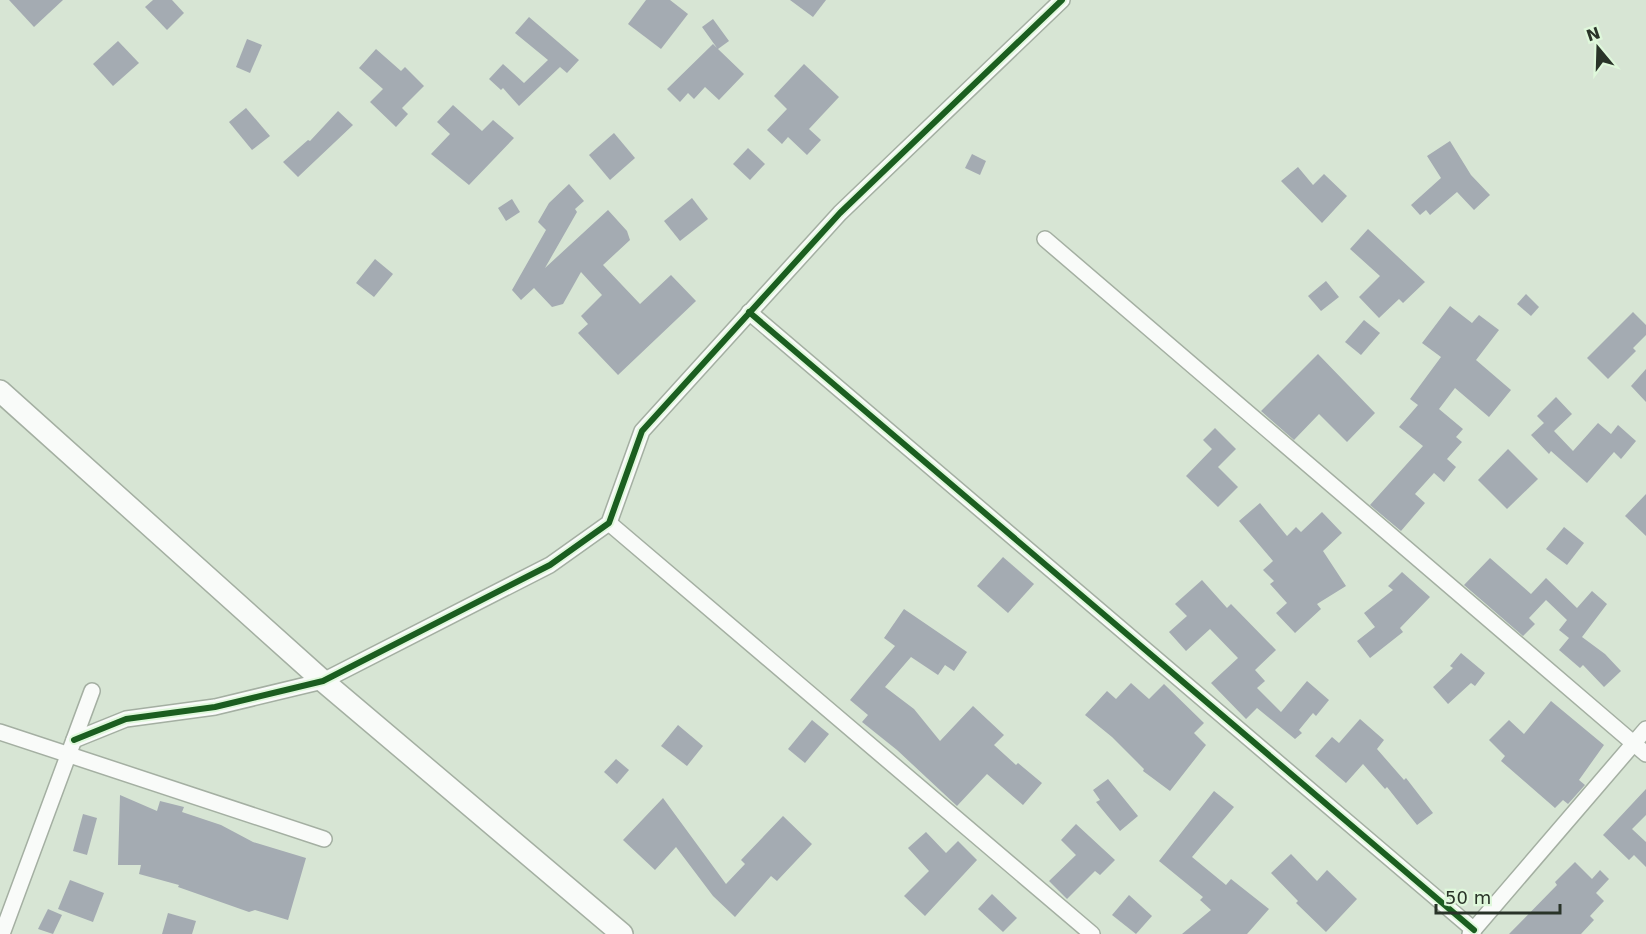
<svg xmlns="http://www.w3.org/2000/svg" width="1646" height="934" viewBox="0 0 1646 934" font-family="'DejaVu Sans',sans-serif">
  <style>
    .building { fill: #a4abb2 }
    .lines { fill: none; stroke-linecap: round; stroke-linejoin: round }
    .street-casing { stroke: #a4afa2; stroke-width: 18 }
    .secondary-casing { stroke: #a4afa2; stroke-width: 24 }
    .street { stroke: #f9fbf9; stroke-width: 15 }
    .secondary { stroke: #f9fbf9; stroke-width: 21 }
    .cycleway-casing { stroke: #dff8db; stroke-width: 10 }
    .cycleway { stroke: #1b5e20; stroke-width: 6 }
  </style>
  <rect width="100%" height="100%" fill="#d7e5d4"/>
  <g class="building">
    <polygon points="9,0 63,0 34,27"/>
    <polygon points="153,0 172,0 184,13 167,30 145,7"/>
    <polygon points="646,0 670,0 688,14 661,49 628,24"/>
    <polygon points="790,0 826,0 813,17"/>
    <polygon points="529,17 579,60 567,73 560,67 519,106 503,88 501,90 489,79 503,64 524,83 548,60 515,33"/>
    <polygon points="713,19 729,41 718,49 744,74 719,100 705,87 694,99 688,93 680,102 667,89 713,44 717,48 702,27"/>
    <polygon points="247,39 262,45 250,73 236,67"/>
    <polygon points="118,41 139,63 113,86 93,64"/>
    <polygon points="376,49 401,71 405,67 424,86 402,108 408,114 396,127 370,102 383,89 359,68"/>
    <polygon points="804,64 839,97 809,129 821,140 807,155 788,137 782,144 767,130 787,109 774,96"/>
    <polygon points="453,105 482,131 493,120 514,138 469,185 431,154 450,134 437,122"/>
    <polygon points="246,108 270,136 252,150 229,122"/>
    <polygon points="338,111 353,125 298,177 283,162 308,140 310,141"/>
    <polygon points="614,133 635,158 610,180 589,155"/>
    <polygon points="1450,141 1471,175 1490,195 1474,210 1457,192 1430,215 1426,210 1420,215 1411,205 1441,178 1427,156"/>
    <polygon points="748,148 765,164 750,180 733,164"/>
    <polygon points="972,154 986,161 980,175 965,168"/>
    <polygon points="1298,167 1313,185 1324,174 1347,196 1322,223 1281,181"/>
    <polygon points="569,184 584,201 575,209 577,212 545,268 608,210 627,231 630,240 603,265 640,304 671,275 696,301 618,375 578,333 588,324 581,316 602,295 581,272 563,304 552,307 534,288 521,300 512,290 546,230 538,222 549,203"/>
    <polygon points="692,198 708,219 680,241 664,221"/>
    <polygon points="512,199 520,212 506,221 498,208"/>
    <polygon points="1368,229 1425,282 1403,303 1399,299 1379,318 1359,297 1380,276 1350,249"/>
    <polygon points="375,259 393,274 374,297 356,283"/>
    <polygon points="1326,281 1339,297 1321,311 1308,296"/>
    <polygon points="1526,294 1539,307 1531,316 1517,304"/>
    <polygon points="1450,306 1472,323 1479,315 1499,330 1476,360 1511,390 1489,417 1455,388 1439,409 1463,429 1456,437 1462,442 1447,459 1456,467 1444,482 1434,473 1415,494 1425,503 1401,531 1370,505 1423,446 1399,427 1418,405 1410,399 1441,357 1422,343"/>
    <polygon points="1633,312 1646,325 1646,335 1633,348 1636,351 1608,379 1587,358"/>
    <polygon points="1364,320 1380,333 1361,355 1345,342"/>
    <polygon points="1318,354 1375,413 1347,442 1319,414 1294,440 1261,411"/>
    <polygon points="1646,369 1646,402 1631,386"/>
    <polygon points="1556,397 1572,414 1554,431 1573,451 1598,423 1611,434 1618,425 1636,441 1621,459 1614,452 1587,483 1551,451 1549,454 1531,435 1544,423 1537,416"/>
    <polygon points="1215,428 1236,449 1218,467 1238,487 1218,507 1186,476 1212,449 1203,440"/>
    <polygon points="1508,449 1538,479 1507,509 1478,480"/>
    <polygon points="1646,494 1646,536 1625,516"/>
    <polygon points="1260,503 1287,536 1296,527 1301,532 1322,512 1342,533 1323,551 1346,586 1317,604 1321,609 1295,633 1276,613 1287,603 1270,584 1274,581 1263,570 1273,561 1239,521"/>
    <polygon points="1564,527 1584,543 1567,565 1546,549"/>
    <polygon points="1003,557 1034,584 1008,613 977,586"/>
    <polygon points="1490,558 1531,594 1546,578 1577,608 1592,591 1607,604 1582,637 1605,654 1621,671 1604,687 1583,665 1580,668 1559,650 1569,638 1559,630 1567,620 1546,600 1529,618 1535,624 1523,636 1464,585"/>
    <polygon points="1402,572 1430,597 1400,628 1403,632 1370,658 1357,641 1375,627 1364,613 1393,590 1388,586"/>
    <polygon points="1202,580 1227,608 1231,604 1276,650 1255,670 1265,681 1257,688 1281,712 1307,681 1329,700 1316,716 1313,713 1299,730 1302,733 1295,739 1257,708 1246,719 1211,683 1238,658 1210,629 1186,651 1169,632 1187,616 1175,604"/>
    <polygon points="904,609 967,652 954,671 945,665 938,675 911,657 885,687 914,709 940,741 973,706 1004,735 994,745 1016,765 1018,763 1042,783 1023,805 987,774 957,806 897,750 862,722 868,715 850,700 895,646 884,638"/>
    <polygon points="1461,653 1485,673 1475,686 1471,683 1448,704 1433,687 1453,668 1450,666"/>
    <polygon points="1131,683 1149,699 1164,684 1204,723 1194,733 1206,745 1170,791 1143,771 1144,769 1112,737 1085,715 1107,691 1116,699"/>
    <polygon points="1551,701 1604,745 1579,780 1585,785 1568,804 1563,800 1555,808 1501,761 1505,756 1489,740 1509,720 1524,734"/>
    <polygon points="1360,719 1384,740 1377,749 1404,780 1406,778 1433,813 1417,825 1387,787 1385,789 1363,764 1346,783 1315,756 1332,737 1339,743"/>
    <polygon points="812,720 829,734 805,763 788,749"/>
    <polygon points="678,725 703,746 687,766 661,746"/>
    <polygon points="616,759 629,770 617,784 604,772"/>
    <polygon points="1108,779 1138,816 1120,831 1096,802 1100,800 1093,790"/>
    <polygon points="1646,789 1646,815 1632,829 1646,842 1646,867 1634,855 1629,860 1603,835"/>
    <polygon points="1214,791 1234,807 1192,857 1226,885 1231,879 1269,909 1247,934 1182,934 1211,910 1200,900 1203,897 1159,861"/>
    <polygon points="120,795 157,811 160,801 184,807 182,812 221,825 253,842 306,858 288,920 255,910 249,912 178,887 179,885 139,874 141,865 118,865"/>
    <polygon points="663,798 726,884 745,864 741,860 783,816 812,844 777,881 771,876 735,917 713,896 676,847 655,870 623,840"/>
    <polygon points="83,814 97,818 87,855 73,851"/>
    <polygon points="1076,824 1115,860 1100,875 1095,871 1067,899 1049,881 1076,855 1061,840"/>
    <polygon points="926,832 946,853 958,841 977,860 925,916 904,896 929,871 908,848"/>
    <polygon points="1291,854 1317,881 1327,870 1357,899 1326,932 1296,903 1298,901 1271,873"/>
    <polygon points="1575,862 1592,879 1600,870 1609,879 1596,893 1604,901 1590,916 1594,920 1581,934 1509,934 1557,885 1555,882"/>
    <polygon points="70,880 104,893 93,922 58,909"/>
    <polygon points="992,894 1017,918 1003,932 978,909"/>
    <polygon points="1129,895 1152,916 1136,934 1112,915"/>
    <polygon points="48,909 62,915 53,934 38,929"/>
    <polygon points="168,913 196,921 192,934 162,934"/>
  </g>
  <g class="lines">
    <g class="street-casing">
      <g id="street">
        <polyline points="1045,239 1646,754"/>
        <polyline points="749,312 1474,930"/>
        <polyline points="609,523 1092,934"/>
        <polyline points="0,732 324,839"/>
        <polyline points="74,740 126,719 215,707 323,681 550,565 609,523 642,431 840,213 1062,0"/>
        <polyline points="2,934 92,691"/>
        <polyline points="1470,934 1646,729"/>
      </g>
    </g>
    <g class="secondary-casing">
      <polyline id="secondary" points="0,391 323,681 622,934"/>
    </g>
    <use href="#street" class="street"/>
    <use href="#secondary" class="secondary"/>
    <g class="cycleway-casing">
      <g id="cycleway">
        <polyline points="749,312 1474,930"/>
        <polyline points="74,740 126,719 215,707 323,681 550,565 609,523 642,431 840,213 1062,0"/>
      </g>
    </g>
    <use href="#cycleway" class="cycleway"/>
  </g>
  <g transform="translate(1598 48) rotate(341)" stroke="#dff8db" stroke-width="4.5" paint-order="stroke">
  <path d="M0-4.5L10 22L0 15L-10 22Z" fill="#293328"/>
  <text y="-9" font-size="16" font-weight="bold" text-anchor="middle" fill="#293328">N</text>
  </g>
  <path d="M1436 904v9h124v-9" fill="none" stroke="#293328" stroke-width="3"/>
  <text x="1445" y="904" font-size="18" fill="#293328" stroke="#dff8db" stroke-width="4.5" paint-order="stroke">50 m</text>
</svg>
